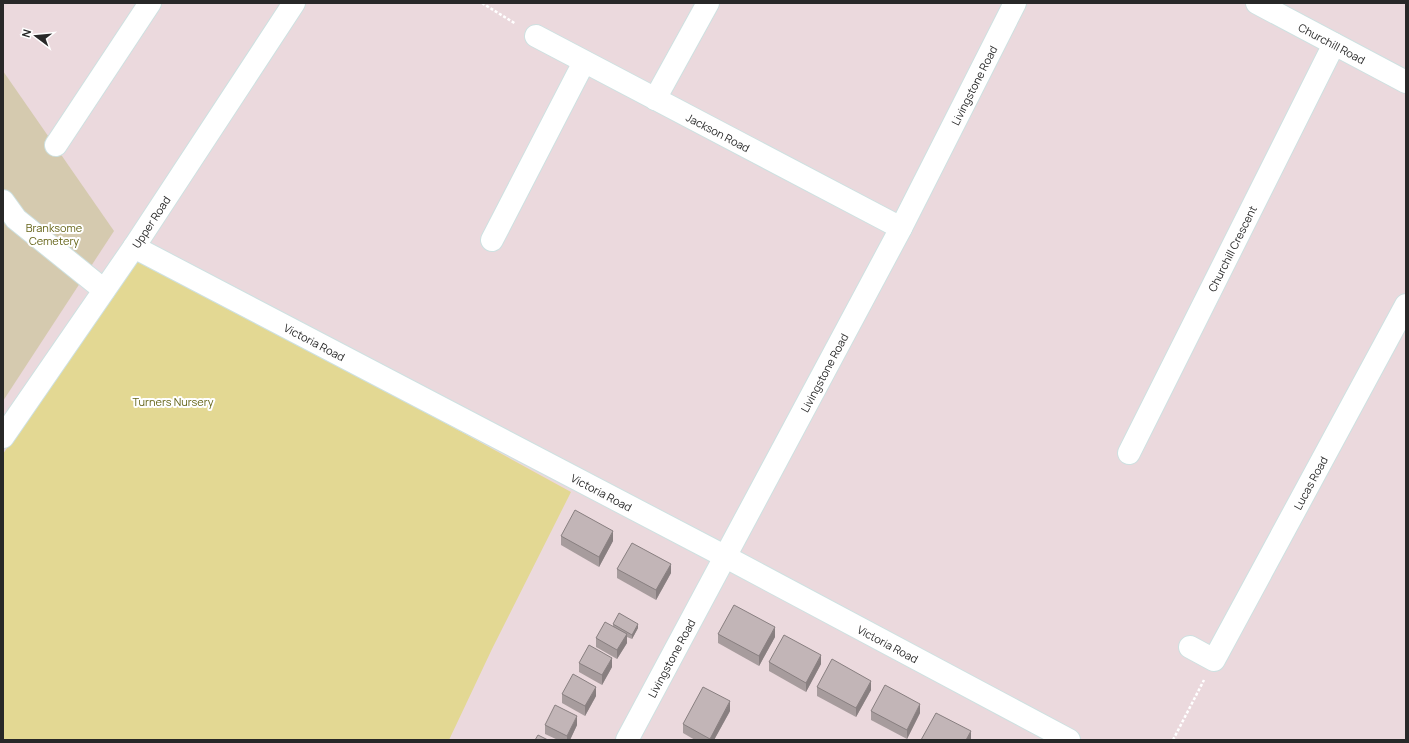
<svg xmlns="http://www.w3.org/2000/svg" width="1409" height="743" viewBox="0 0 1409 743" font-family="Manrope,sans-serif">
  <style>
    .green { fill: #e3d893 }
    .cemetery { fill: #d5caaf }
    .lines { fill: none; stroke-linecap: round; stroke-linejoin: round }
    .minor-casing { stroke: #cee1e1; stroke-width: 24 }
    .path { stroke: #fff; stroke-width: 2.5; stroke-dasharray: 3 2; stroke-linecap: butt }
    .minor { stroke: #fff; stroke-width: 22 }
    .wall { fill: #a79c9d }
    .shaded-wall { fill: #887f80 }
    .building { fill: #c2b5b7; stroke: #887f80 }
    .labels { text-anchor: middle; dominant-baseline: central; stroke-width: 4; stroke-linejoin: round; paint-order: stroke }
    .street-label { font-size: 11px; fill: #282828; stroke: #fff }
    .park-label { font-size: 11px; fill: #656418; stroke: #fff }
  </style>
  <rect width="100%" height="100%" fill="#ebd9dd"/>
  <polygon class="green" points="137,254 571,492 492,649 449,740 3,740 3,454"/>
  <polygon class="cemetery" points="3,71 114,231 3,401"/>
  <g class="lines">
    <g class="minor-casing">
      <g id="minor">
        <path id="s1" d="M1257 3 1406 82"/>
        <path id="s2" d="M536 36 901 228"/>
        <polyline points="655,99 708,3"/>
        <polyline points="56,145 150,3"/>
        <polyline points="3,201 16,219 104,290"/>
        <polyline points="492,240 584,62"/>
        <path id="s3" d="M134 247 726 557 1069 740"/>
        <path id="s4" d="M3 437 134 247 294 3"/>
        <path id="s5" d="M1129 453 1334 44"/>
        <path id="s6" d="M1190 647 1214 660 1406 305"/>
        <path id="s7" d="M627 740 901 228 1015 3"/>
      </g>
    </g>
    <g class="path">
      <polyline points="482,3 516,24"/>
      <polyline points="1173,740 1204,680"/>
    </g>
    <use href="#minor" class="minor"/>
  </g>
  <g class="wall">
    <polygon points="561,536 613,541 599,567 561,545"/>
    <polygon points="617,569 671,573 656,600 617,578"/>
    <polygon points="613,624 638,628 632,639 627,637 627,643 617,659 596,647 596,638 613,626"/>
    <polygon points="718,634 775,637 759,666 718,643"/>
    <polygon points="769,662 821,664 806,692 769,671"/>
    <polygon points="579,663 612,667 602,685 579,672"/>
    <polygon points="817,687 871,690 856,717 817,696"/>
    <polygon points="562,694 596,696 585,716 562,703"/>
    <polygon points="730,711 714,740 695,740 683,733 683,724"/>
    <polygon points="871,711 920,713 907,739 871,720"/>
    <polygon points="545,725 577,725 570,740 558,740 545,734"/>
  </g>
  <g class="shaded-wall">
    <polygon points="613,531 613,541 599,567 599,557"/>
    <polygon points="671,564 671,573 656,600 656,590"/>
    <polygon points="638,624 638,628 632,639 632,635"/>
    <polygon points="775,627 775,637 759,666 759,656"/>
    <polygon points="627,634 627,643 617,659 617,650"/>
    <polygon points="821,655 821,664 806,692 806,683"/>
    <polygon points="612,658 612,667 602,685 602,675"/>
    <polygon points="871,681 871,690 856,717 856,708"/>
    <polygon points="596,687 596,696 585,716 585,706"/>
    <polygon points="730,701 730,711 714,740 710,740 710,739"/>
    <polygon points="920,704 920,713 907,739 907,730"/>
    <polygon points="577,716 577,725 570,740 567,740 567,736"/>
    <polygon points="971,731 971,740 966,740"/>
  </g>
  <g class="building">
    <polygon points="575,510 613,531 599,557 561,536"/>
    <polygon points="632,543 671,564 656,590 617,569"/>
    <polygon points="734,605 775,627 759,656 718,634"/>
    <polygon points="619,613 638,624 632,635 613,624"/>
    <polygon points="605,622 627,634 617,650 596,638"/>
    <polygon points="784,635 821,655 806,683 769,662"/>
    <polygon points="589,645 612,658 602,675 579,663"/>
    <polygon points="832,659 871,681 856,708 817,687"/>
    <polygon points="573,674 596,687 585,706 562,694"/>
    <polygon points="885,685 920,704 907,730 871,711"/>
    <polygon points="703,687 730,701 710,739 683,724"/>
    <polygon points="555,705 577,716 567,736 545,725"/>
    <polygon points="936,713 971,731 966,740 921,740"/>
    <polygon points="538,735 548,740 535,740"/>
  </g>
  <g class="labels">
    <g class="street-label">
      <text stroke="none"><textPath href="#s1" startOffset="85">Churchill Road</textPath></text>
      <text stroke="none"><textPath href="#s7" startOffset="741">Livingstone Road</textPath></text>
      <text stroke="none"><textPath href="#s2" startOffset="206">Jackson Road</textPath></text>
      <text stroke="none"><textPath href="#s4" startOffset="261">Upper Road</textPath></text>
      <text stroke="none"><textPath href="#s5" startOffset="229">Churchill Crescent</textPath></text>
      <text stroke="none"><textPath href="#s3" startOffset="204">Victoria Road</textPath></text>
      <text stroke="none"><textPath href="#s7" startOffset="417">Livingstone Road</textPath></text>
      <text stroke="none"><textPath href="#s6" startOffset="229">Lucas Road</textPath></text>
      <text stroke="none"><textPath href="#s3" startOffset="528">Victoria Road</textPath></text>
      <text stroke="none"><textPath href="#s3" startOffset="852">Victoria Road</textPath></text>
      <text stroke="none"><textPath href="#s7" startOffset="93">Livingstone Road</textPath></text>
    </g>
    <g class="park-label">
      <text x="54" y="227">Branksome<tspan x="54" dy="13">Cemetery</tspan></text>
      <text x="173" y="401">Turners Nursery</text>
    </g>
  </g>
  <rect width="1409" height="743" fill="none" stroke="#282828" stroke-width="8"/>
  <g transform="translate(36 36) rotate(286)" stroke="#ffffff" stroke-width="3" paint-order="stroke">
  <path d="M0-3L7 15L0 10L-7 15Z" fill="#282828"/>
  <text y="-6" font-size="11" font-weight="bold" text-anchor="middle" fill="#282828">N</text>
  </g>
</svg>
